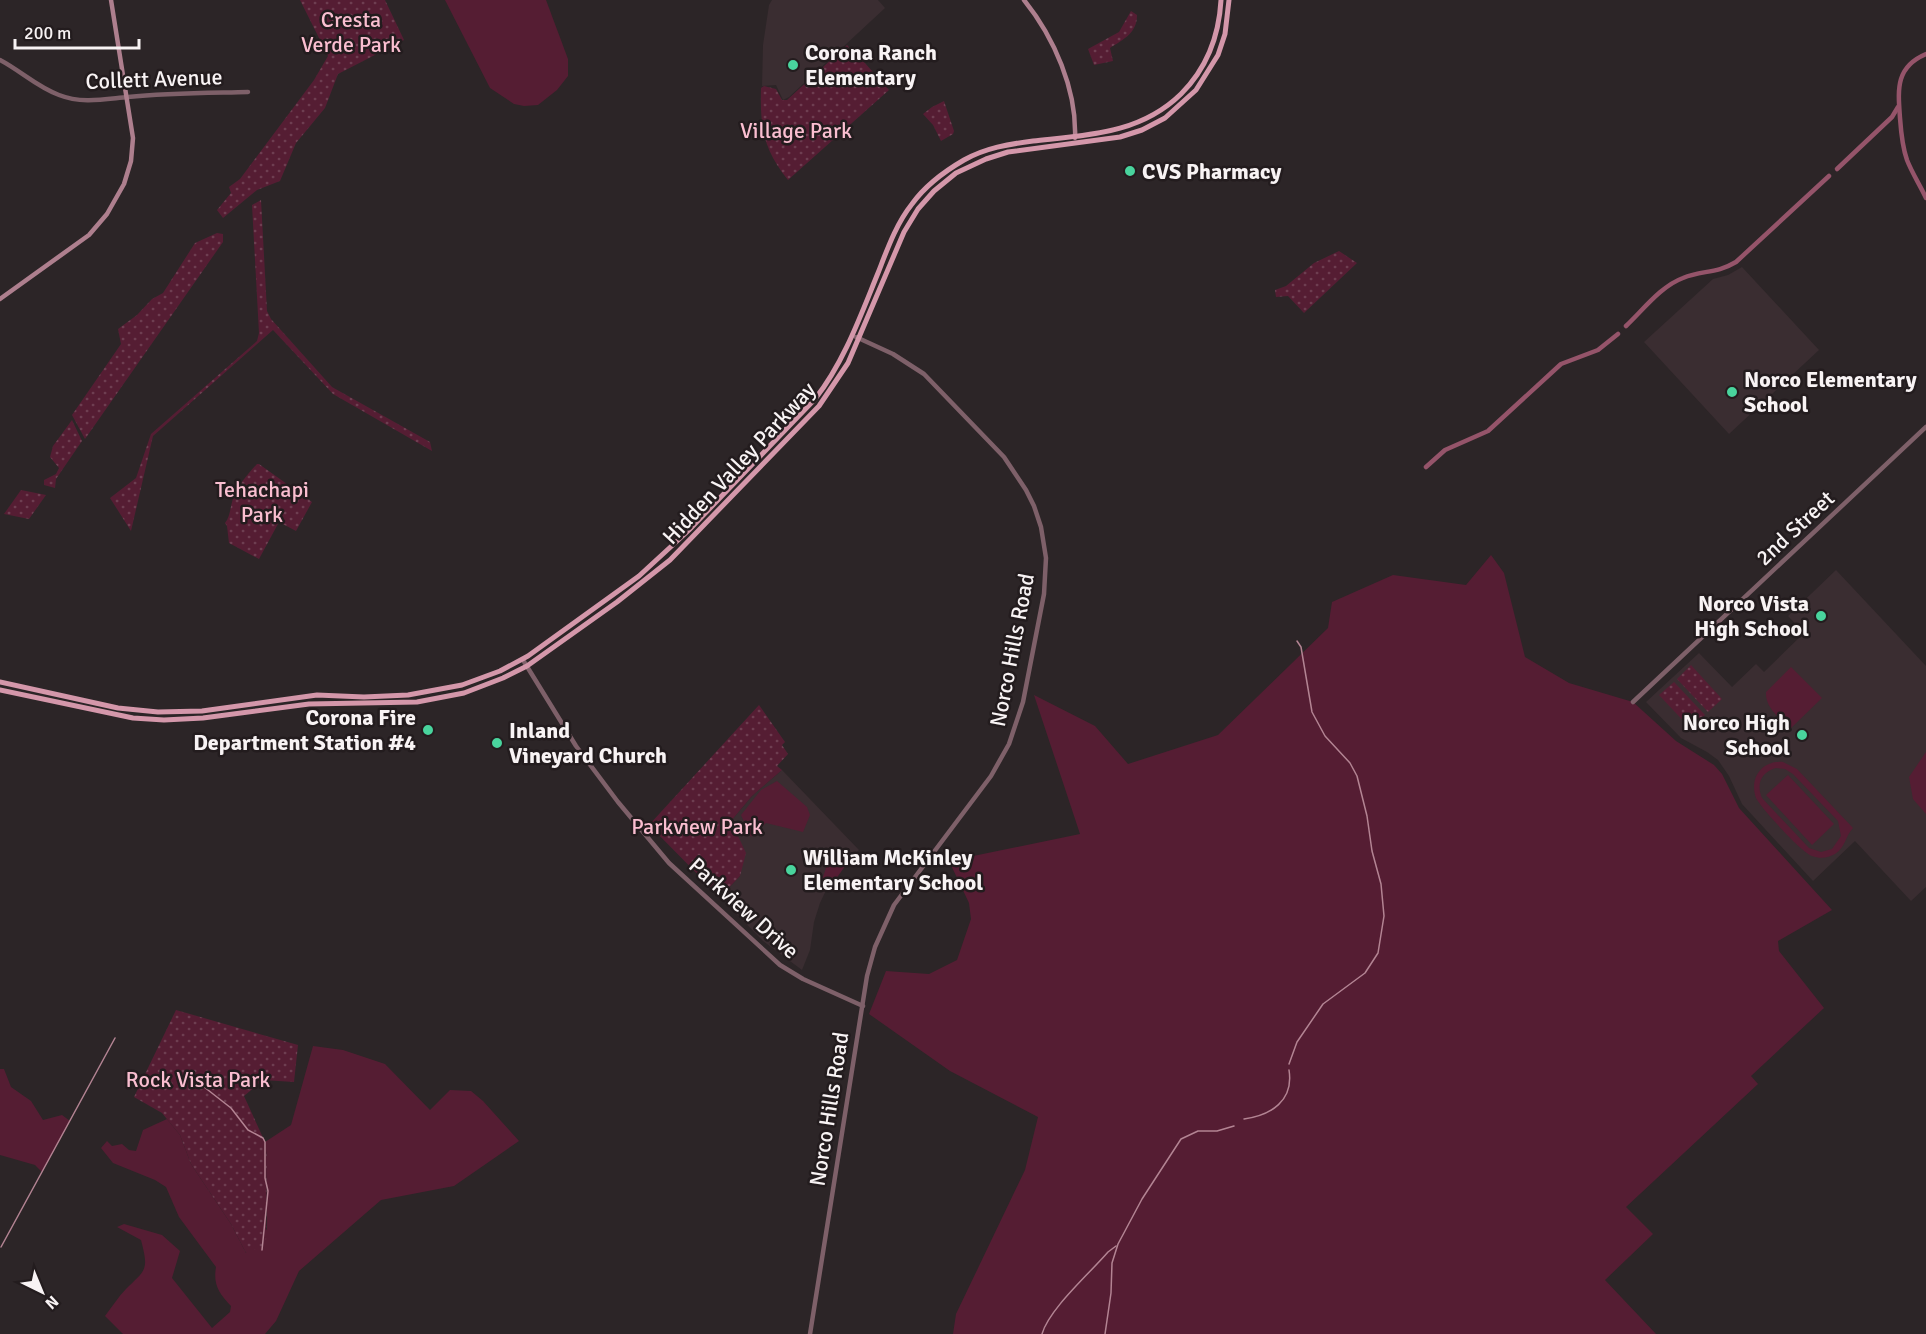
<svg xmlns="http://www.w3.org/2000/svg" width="1926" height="1334" viewBox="0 0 1926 1334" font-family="Signika,sans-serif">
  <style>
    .built { fill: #3a2d31 }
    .grass { fill: #551d33; fill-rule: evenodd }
    .park { fill: url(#park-dots) }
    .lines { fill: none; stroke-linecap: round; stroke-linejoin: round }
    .stream { stroke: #b38493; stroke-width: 1.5 }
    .canal { stroke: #95546a; stroke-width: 4.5 }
    .tertiary { stroke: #7e6069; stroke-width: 4.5 }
    .secondary { stroke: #ae7f8e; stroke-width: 4.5 }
    .primary { stroke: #d497aa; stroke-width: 5 }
    .poi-dot { fill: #49d49d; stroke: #231c1e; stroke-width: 2 }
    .labels { text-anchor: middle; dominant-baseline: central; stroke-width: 5; stroke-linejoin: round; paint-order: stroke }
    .park-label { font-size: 22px; fill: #fabed0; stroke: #231c1e }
    .poi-label { font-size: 22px; font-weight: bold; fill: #f8f3f4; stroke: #231c1e; text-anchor: start }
    .street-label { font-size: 22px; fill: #f8f3f4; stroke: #231c1e }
  </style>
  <defs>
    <pattern id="park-dots" width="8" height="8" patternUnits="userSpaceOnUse" patternTransform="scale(1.5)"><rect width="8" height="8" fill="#551d33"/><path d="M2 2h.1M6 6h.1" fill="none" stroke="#6e3e51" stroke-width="1.8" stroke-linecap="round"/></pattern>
  </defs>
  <rect width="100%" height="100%" fill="#2c2527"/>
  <g class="built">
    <polygon points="772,0 878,0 885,8 789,97 783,100 776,85 762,86 763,45 769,5"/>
    <polygon points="1742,267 1819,350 1729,434 1644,342 1713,279 1728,275"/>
    <polygon points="1836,570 1926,666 1926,887 1911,901 1855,841 1813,881 1742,804 1729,776 1718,760 1707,752 1681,738 1646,702 1699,653 1732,687 1756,664 1764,672 1804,633 1788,616"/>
    <polygon points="782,770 859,850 845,863 830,882 820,903 814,922 810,950 802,970 763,941 720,897 740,876 731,821 752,796"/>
  </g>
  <g class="grass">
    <polygon points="445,0 546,0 568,59 568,76 557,90 538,105 524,106 514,104 490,88"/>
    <polygon points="1491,555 1504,573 1525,657 1569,683 1633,702 1676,741 1714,765 1722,774 1739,808 1832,910 1778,941 1779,951 1824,1008 1751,1076 1758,1084 1626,1207 1653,1234 1605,1280 1656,1334 953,1334 956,1314 1025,1170 1038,1117 950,1071 869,1014 886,971 929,974 957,960 971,919 969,903 949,861 1080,834 1034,695 1095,726 1128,764 1218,735 1328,628 1332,602 1393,575 1466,585"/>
    <path d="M1791 667 1822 698 1790 729C1780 718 1765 708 1766 692Z"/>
    <polygon points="1926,752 1926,814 1913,799 1909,777"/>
    <path d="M1783 762 1797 769 1853 828C1845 836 1846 847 1835 854 1828 858 1820 859 1812 856 1801 852 1762 809 1756 798 1749 778 1762 760 1783 762ZM1776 768 1785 769 1793 774 1838 821 1841 836 1832 849 1821 852 1809 848 1762 798C1756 784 1761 772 1776 768Z"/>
    <polygon points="1788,775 1834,824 1812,845 1766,795"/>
    <polygon points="777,781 807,807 810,815 803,832 766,823 751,837 741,815 761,790"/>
    <polygon points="831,853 836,853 846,865 830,887 822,880"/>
    <path d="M313 1046 343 1050 385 1064 430 1110 450 1090 471 1091 483 1101 519 1141 454 1186 381 1200 299 1271 276 1321 265 1334H123L105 1316C112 1307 118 1297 126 1289 146 1269 149 1271 141 1240L117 1227 124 1224 162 1235 180 1251 172 1278 212 1328 230 1312 231 1306C219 1293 213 1285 216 1267L179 1217 166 1187 155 1180 113 1163 101 1148 107 1141 112 1146 122 1144 129 1150 136 1151 143 1130 167 1119 180 1135 191 1164 231 1224 246 1253 267 1229V1158L265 1142 291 1125Z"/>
    <polygon points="0,1069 4,1069 11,1087 31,1101 43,1120 62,1115 70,1121 42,1172 35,1165 0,1155"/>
  </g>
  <g class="park">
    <polygon points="300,0 385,0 404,40 338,74 325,108 296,143 280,181 257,190 223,218 217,210 231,193 229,187 240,179 314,80 328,56"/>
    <path d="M1131 11 1137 15C1137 33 1124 39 1110 48L1113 61 1094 65 1088 49 1119 32Z"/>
    <path d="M847 45 856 56H862L864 62 889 90 788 180C763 149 760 127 761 88L764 86 776 89 782 100H787Z"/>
    <polygon points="944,101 954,131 953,134 941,141 933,125 923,114 932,107"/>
    <polygon points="261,200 267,311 271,319 332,387 430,442 432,451 333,394 273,330 153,436 131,531 110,498 136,478 151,434 257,341 259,333 252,205"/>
    <polygon points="217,233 223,234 223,242 85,439 72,415 121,344 118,329 137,315 152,299 163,293 195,243"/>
    <polygon points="1339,251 1357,263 1304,313 1288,296 1276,297 1275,290 1286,286 1314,263"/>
    <polygon points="72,420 82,441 56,479 55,488 44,485 44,480 56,474 59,468 50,457 53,446"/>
    <path d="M257 464H259L312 502 296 531 279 522 259 559 229 543 227 526 225 523C231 516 230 505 234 496 239 484 248 474 257 464Z"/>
    <polygon points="21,490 46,495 29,519 4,514"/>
    <polygon points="1691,665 1722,699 1708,712 1677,679"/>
    <polygon points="1674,682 1705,715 1690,728 1659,695"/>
    <polygon points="759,705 785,742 782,745 788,754 777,766 782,770 752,796 731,821 746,853 740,876 720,897 649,825"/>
    <polygon points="176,1010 298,1045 294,1082 263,1080 244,1096 265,1142 267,1158 266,1245 246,1253 231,1224 191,1164 180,1135 162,1113 134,1097"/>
  </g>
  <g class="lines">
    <g class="stream">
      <polyline points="1289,1064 1297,1042 1323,1004 1365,973 1378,953 1384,916 1381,884 1372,851 1367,816 1357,776 1350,763 1325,736 1312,712 1301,647 1297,641"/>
      <polyline points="199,1083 231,1108 248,1130 263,1138 265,1142 265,1178 268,1191 262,1250"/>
      <path d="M1244 1119C1271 1115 1294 1101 1289 1070"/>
      <polyline points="1,1247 115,1038"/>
      <path d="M1042 1334C1049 1309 1090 1273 1108 1252L1116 1246"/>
      <polyline points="1105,1334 1111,1293 1112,1263 1118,1244 1142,1199 1181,1139 1198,1131 1217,1131 1234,1126"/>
    </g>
    <g class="canal">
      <path d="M1926 54C1895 67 1898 90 1900 118 1901 132 1902 146 1907 160 1912 173 1920 185 1926 198"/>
      <polyline points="1837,169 1892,117 1898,107"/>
      <path d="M1626 326C1643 310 1661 286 1683 278 1702 270 1716 274 1736 262L1829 176"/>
      <polyline points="1426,467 1445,450 1488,431 1561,364 1598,350 1618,334"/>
    </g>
    <g class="tertiary">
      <path d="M0 60C21 71 37 87 59 95 82 104 105 99 128 97 168 93 209 93 248 92"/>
      <polyline points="523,660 576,746 618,802 669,863 780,965 803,979 863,1006"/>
      <polyline points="1633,702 1926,427"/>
      <polyline points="810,1334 867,976 875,947 894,905 991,776 1009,744 1023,702 1044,594 1046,558 1041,527 1034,506 1026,490 1004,457 924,374 893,354 856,337"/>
    </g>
    <g class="secondary">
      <path d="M1024 0C1054 37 1077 90 1075 138"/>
      <polyline points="0,299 89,235 107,214 124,184 131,161 133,138 111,0"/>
    </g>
    <g class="primary">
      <path d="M0 682 118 708 158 712 202 711 317 695 364 697 408 695 462 685 500 671 528 656 639 576 689 530 815 399C844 362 860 317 878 273 887 250 896 224 912 204 925 186 945 171 964 160 985 148 1009 144 1033 141 1088 135 1140 134 1181 94 1207 68 1219 36 1221 0"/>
      <polyline points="0,690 133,718 164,720 203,718 309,704 417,702 464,693 503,678 527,666 617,602 670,560 819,406 848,363 904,232 918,209 934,191 956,173 986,159 1008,152 1120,137 1142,130 1165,118 1196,90 1218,55 1225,34 1229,0"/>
    </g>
  </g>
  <g class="poi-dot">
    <circle cx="793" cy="65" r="6"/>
    <circle cx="1130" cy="171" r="6"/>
    <circle cx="1732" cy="392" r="6"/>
    <circle cx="1821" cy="616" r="6"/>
    <circle cx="428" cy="730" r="6"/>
    <circle cx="1802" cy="735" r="6"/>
    <circle cx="497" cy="743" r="6"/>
    <circle cx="791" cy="870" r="6"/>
  </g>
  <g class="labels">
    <g class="park-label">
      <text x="351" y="19">Cresta<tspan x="351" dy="25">Verde Park</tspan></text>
      <text x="796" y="130">Village Park</text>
      <text x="262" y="489">Tehachapi<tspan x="262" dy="25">Park</tspan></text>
      <text x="697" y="826">Parkview Park</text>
      <text x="198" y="1079">Rock Vista Park</text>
    </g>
    <g class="poi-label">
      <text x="805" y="52">Corona Ranch<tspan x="805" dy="25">Elementary</tspan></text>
      <text x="1142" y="171">CVS Pharmacy</text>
      <text x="1744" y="379">Norco Elementary<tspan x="1744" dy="25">School</tspan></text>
      <text x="1809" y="603" text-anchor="end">Norco Vista<tspan x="1809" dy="25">High School</tspan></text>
      <text x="416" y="717" text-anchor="end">Corona Fire<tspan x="416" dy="25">Department Station #4</tspan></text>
      <text x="1790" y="722" text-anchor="end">Norco High<tspan x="1790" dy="25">School</tspan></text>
      <text x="509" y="730">Inland<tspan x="509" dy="25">Vineyard Church</tspan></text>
      <text x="803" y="857">William McKinley<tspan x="803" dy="25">Elementary School</tspan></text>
    </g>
    <g class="street-label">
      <text transform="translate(154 79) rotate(-2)">Collett Avenue</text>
      <text transform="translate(739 463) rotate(-47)">Hidden Valley Parkway</text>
      <text transform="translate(1795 528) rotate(-43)">2nd Street</text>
      <text transform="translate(1012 650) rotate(-79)">Norco Hills Road</text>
      <text transform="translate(744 908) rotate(42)">Parkview Drive</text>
      <text transform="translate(829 1109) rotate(-81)">Norco Hills Road</text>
    </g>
  </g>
  <g transform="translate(42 1292) rotate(137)" stroke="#231c1e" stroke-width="4.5" paint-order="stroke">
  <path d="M0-4.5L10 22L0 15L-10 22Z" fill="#f8f3f4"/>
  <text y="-9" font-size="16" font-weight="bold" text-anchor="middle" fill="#f8f3f4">N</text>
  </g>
  <path d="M15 39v9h124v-9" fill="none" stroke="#f8f3f4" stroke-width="3"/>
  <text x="24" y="39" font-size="18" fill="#f8f3f4" stroke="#231c1e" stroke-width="4.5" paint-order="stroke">200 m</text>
</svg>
